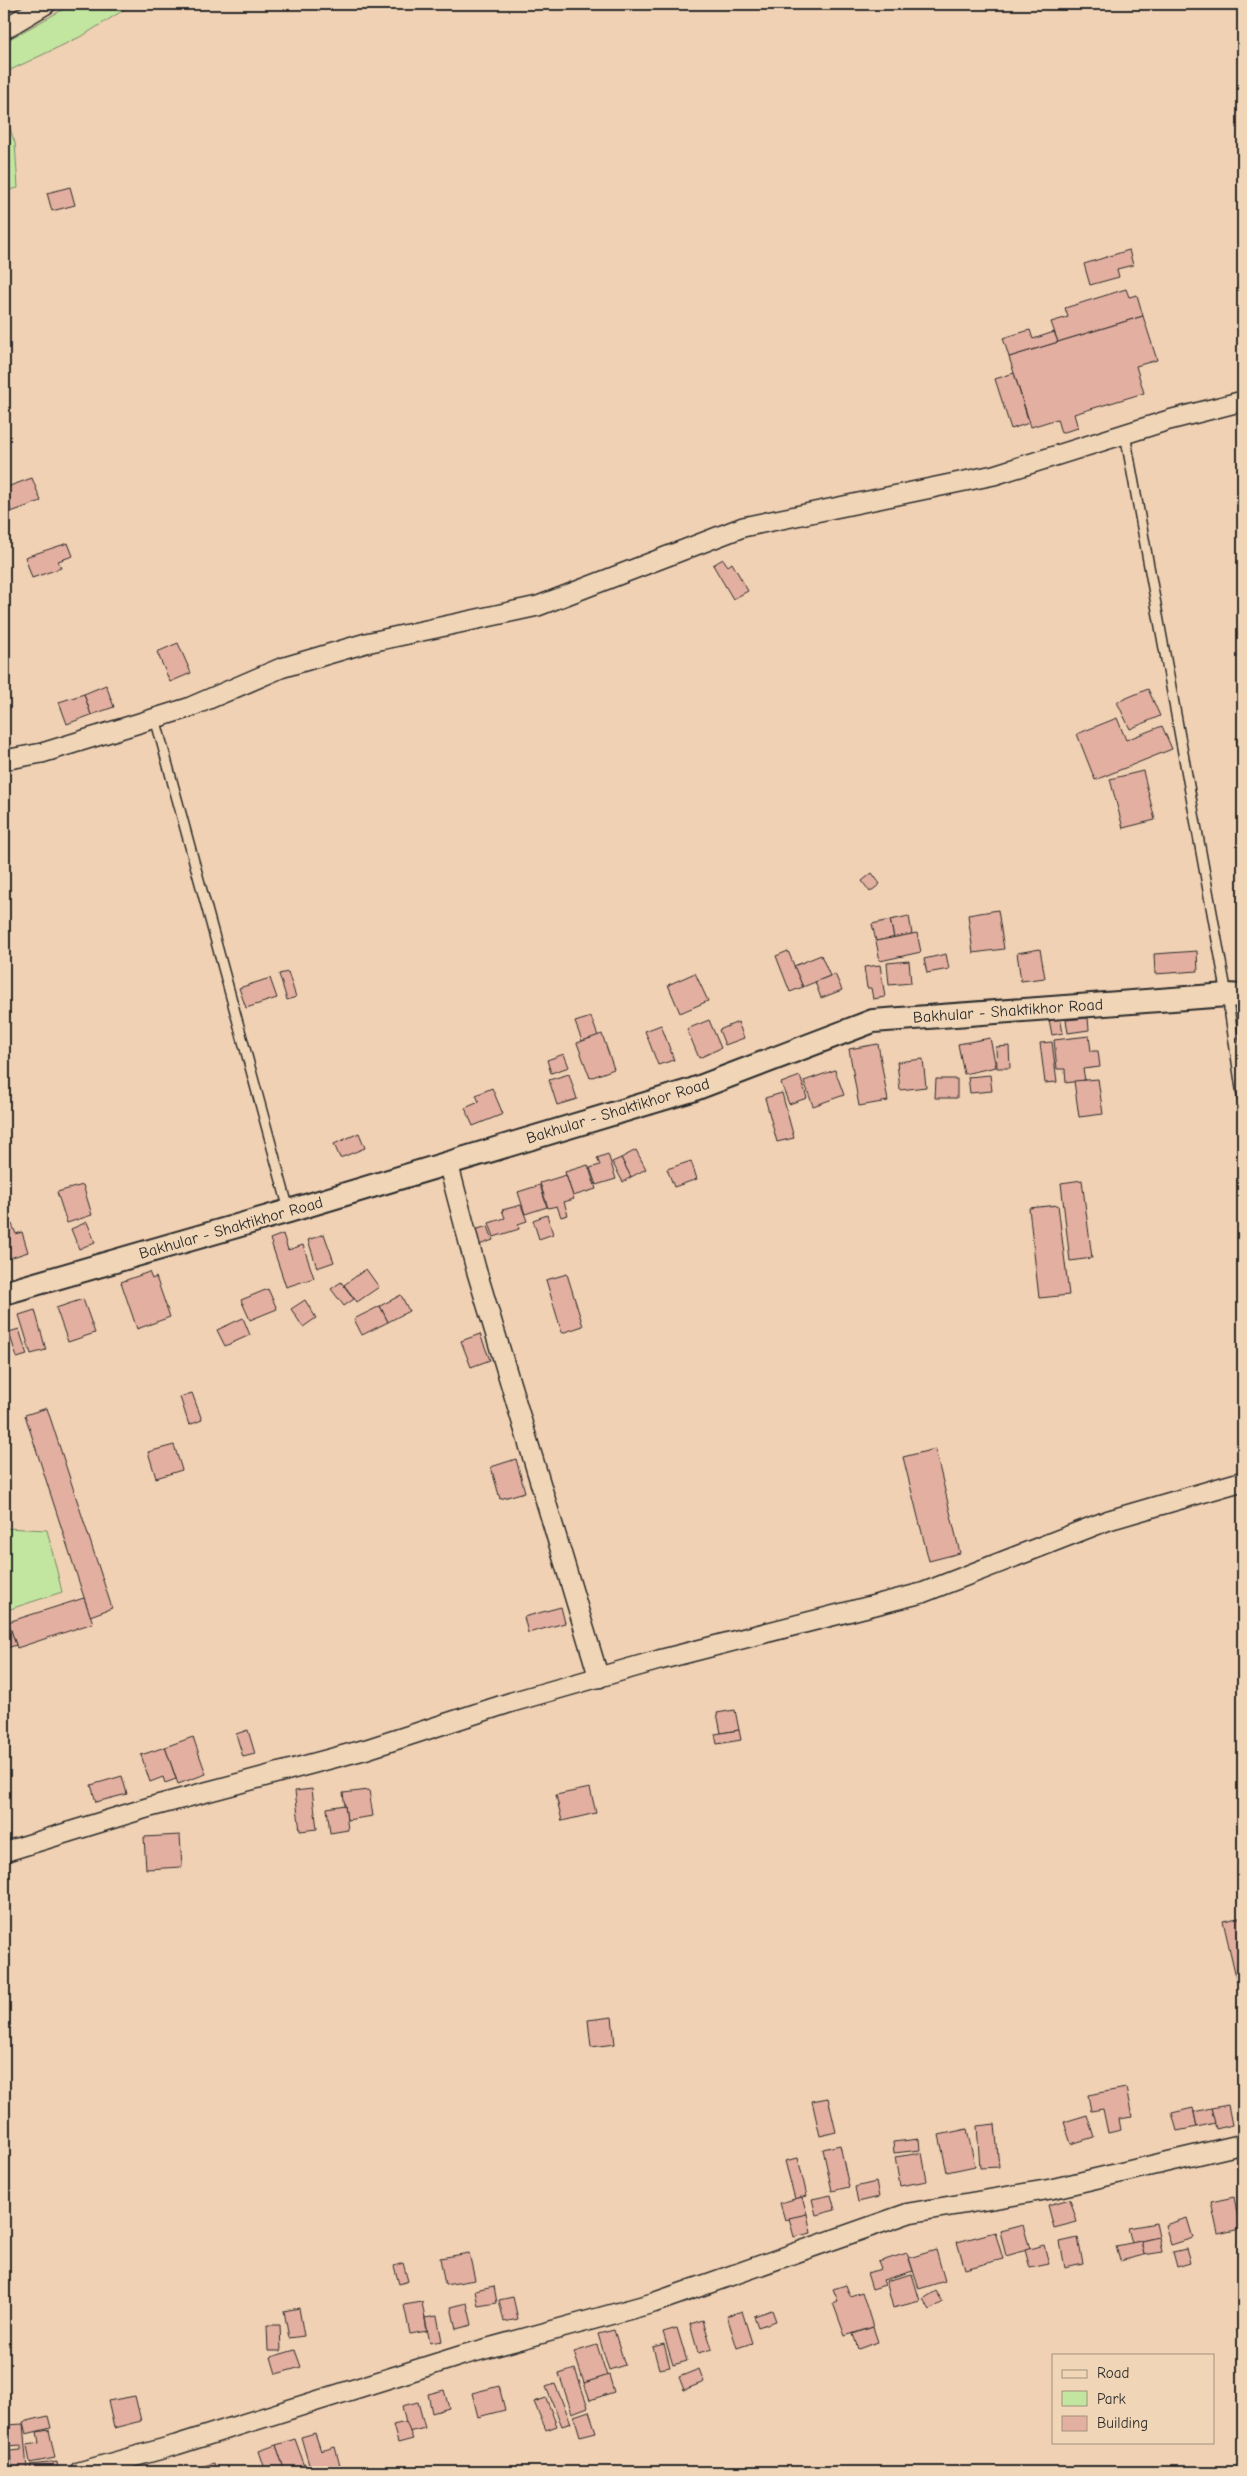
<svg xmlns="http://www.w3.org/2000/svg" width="1247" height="2476" viewBox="0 0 1247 2476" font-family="'Comic Neue',sans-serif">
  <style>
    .green { fill: #c2e6a0; stroke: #768866 }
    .building { fill: #e3afa0; stroke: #2b2b2b }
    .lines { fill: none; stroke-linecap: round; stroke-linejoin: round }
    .service-casing { stroke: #2b2b2b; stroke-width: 12 }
    .minor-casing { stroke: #2b2b2b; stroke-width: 22 }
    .tertiary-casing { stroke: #2b2b2b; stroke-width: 26 }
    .service { stroke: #f0d6b7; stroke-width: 9 }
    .minor { stroke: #f0d6b7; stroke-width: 19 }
    .tertiary { stroke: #f0d6b7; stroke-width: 22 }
    .labels { text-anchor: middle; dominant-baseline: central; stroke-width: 4.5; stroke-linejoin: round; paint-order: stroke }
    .street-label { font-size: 16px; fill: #2b2b2b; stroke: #f0d6b7 }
  </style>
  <rect width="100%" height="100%" fill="#f1d1b4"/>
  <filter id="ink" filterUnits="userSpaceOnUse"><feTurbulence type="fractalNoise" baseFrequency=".02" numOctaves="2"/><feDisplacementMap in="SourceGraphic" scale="10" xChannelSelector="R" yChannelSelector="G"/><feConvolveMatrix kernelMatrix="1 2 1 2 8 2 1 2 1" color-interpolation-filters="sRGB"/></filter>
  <g filter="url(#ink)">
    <g class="green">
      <polygon points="73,4 133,4 84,35 4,73 4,42"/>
      <polygon points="4,112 15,143 18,188 4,191"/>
      <polygon points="4,1528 47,1530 62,1592 4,1611"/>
    </g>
    <g class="building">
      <polygon points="70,187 75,205 52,211 47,193"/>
      <polygon points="1129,250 1133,265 1117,269 1119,277 1090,285 1084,264"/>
      <polygon points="1126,289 1129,297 1137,295 1143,316 1058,342 1051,322 1068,317 1065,308"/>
      <polygon points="1143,316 1157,360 1136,366 1144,393 1074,414 1078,428 1061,433 1057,419 1031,427 1009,357"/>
      <polygon points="1030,330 1033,339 1054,332 1058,342 1009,357 1003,338"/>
      <polygon points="1014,373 1029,423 1011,429 995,379"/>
      <polygon points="32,478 41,501 11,512 4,488"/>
      <polygon points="68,543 73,556 58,561 61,568 32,578 25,557"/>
      <polygon points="723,559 728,566 732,563 748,591 733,599 713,565"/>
      <polygon points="178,643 191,673 170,682 157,652"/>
      <polygon points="106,685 114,707 91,715 84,694"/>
      <polygon points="1148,689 1160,716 1130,729 1117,702"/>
      <polygon points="84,694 91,715 67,724 59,702"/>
      <polygon points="1117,718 1126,740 1162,726 1172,749 1095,780 1077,734"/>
      <polygon points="1243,737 1243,778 1236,738"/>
      <polygon points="1143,771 1155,820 1123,828 1110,779"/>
      <polygon points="872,873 880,884 870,892 862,881"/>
      <polygon points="998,910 1004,949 973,953 968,915"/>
      <polygon points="909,916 912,934 894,938 890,920"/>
      <polygon points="890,920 894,938 876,941 872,924"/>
      <polygon points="917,933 921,952 880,961 876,941"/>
      <polygon points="1040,949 1045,978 1021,981 1017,953"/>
      <polygon points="788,951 803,987 790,992 776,956"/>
      <polygon points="1197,951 1198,971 1155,974 1154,954"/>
      <polygon points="946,954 949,969 927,973 924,959"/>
      <polygon points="821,955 830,976 803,987 794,966"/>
      <polygon points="909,961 911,983 889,985 887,963"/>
      <polygon points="880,965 885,997 873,999 871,988 867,988 864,967"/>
      <polygon points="288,972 296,997 287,1000 279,974"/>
      <polygon points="695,973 708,1001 680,1013 668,985"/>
      <polygon points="835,974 842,990 821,998 815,982"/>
      <polygon points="270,978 277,998 246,1008 239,988"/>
      <polygon points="591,1017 598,1036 582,1041 575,1022"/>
      <polygon points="1060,1017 1063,1033 1052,1035 1049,1019"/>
      <polygon points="1088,1018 1089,1030 1068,1033 1066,1020"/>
      <polygon points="709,1020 721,1048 699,1058 687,1029"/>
      <polygon points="738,1022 744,1038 725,1045 719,1030"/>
      <polygon points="661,1025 674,1060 658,1065 645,1031"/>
      <polygon points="602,1034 614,1069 590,1078 577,1043"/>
      <polygon points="1089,1036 1091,1051 1098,1051 1100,1067 1083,1069 1085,1080 1066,1083 1065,1069 1057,1069 1054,1040"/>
      <polygon points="990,1038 996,1067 964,1074 958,1044"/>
      <polygon points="1052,1042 1057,1082 1045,1083 1040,1043"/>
      <polygon points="878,1044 888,1101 859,1106 849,1049"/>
      <polygon points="1009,1046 1010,1068 997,1068 996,1047"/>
      <polygon points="564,1054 569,1067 551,1073 547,1060"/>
      <polygon points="923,1059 926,1087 900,1090 897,1062"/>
      <polygon points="835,1070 844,1095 813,1106 804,1081"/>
      <polygon points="569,1074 577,1099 557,1105 549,1080"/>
      <polygon points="990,1075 992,1091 970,1093 968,1077"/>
      <polygon points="800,1076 807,1098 789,1104 781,1083"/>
      <polygon points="936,1079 957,1079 957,1098 935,1098"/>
      <polygon points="1098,1079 1103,1114 1079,1117 1074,1081"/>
      <polygon points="492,1088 503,1114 473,1126 465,1108 479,1102 476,1095"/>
      <polygon points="782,1093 794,1138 777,1142 765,1098"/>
      <polygon points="359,1133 365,1148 340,1158 334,1144"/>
      <polygon points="636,1150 646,1169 631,1177 621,1158"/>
      <polygon points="608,1154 616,1179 596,1185 590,1168 600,1165 597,1158"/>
      <polygon points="621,1158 631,1177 623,1182 612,1162"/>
      <polygon points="691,1161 697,1179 674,1187 667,1169"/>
      <polygon points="588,1165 596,1189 573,1196 565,1172"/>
      <polygon points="566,1175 574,1199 564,1202 568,1215 561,1217 557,1206 548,1208 540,1183"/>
      <polygon points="1082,1180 1092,1258 1070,1261 1061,1183"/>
      <polygon points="83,1185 92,1215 67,1223 57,1192"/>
      <polygon points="540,1185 547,1207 525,1214 518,1192"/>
      <polygon points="521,1205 527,1221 518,1224 519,1229 494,1237 489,1223 505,1218 502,1210"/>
      <polygon points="1058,1205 1069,1295 1039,1298 1029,1208"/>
      <polygon points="547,1215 553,1234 539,1239 533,1220"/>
      <polygon points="87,1222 95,1242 79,1249 71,1229"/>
      <polygon points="12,1224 16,1234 22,1232 28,1252 4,1260 4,1226"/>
      <polygon points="488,1226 493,1240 479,1245 474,1230"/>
      <polygon points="283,1234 288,1250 303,1245 314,1278 286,1287 270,1239"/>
      <polygon points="324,1234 334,1262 317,1268 308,1240"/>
      <polygon points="366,1269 379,1287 357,1302 344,1285"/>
      <polygon points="149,1272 152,1279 156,1277 170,1317 137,1329 121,1282"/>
      <polygon points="567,1274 583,1326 562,1333 546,1280"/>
      <polygon points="341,1282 354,1299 344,1306 331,1289"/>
      <polygon points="268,1289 277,1309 250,1320 241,1300"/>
      <polygon points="401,1295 409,1311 388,1322 380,1306"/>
      <polygon points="83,1299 95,1333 68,1342 56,1308"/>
      <polygon points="305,1300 316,1318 303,1327 291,1309"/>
      <polygon points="380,1306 388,1322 362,1335 354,1319"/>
      <polygon points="35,1310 46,1350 31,1354 19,1315"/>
      <polygon points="243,1318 250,1335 225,1346 217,1330"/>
      <polygon points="19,1329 27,1355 17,1358 9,1332"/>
      <polygon points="480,1334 490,1360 471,1367 461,1341"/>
      <polygon points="192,1393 202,1420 189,1425 180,1397"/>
      <polygon points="47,1408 112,1608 90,1616 25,1415"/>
      <polygon points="174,1445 182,1470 156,1478 148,1452"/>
      <polygon points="935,1449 960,1553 929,1561 903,1457"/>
      <polygon points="516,1459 525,1492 500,1499 491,1467"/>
      <polygon points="84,1598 93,1623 17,1648 8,1622"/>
      <polygon points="561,1607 565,1623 528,1633 524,1617"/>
      <polygon points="10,1627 16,1645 4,1649 4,1628"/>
      <polygon points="735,1710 739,1730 721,1733 717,1713"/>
      <polygon points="248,1730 255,1754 243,1757 236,1734"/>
      <polygon points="739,1730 741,1740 717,1744 715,1734"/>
      <polygon points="193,1737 206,1774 178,1784 165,1747"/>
      <polygon points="165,1747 176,1779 165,1783 163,1777 150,1782 141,1755"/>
      <polygon points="122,1776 127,1794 96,1802 91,1785"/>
      <polygon points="590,1788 596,1813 562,1821 556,1795"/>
      <polygon points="312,1789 317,1829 300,1831 295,1791"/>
      <polygon points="369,1790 373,1816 347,1820 343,1793"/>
      <polygon points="345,1805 348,1830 330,1833 327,1808"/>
      <polygon points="180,1835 182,1867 146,1869 144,1837"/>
      <polygon points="1243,1917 1243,2007 1223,1921"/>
      <polygon points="612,2017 615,2044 591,2047 588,2020"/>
      <polygon points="1126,2088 1132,2117 1119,2119 1121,2130 1108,2133 1103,2109 1091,2111 1088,2095"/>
      <polygon points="828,2098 836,2132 820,2136 812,2101"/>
      <polygon points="1228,2105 1232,2125 1216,2129 1211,2108"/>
      <polygon points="1193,2108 1197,2127 1177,2131 1172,2113"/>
      <polygon points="1211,2108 1215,2123 1197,2127 1194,2112"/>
      <polygon points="1087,2115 1094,2137 1071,2144 1064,2122"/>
      <polygon points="995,2124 999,2167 980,2168 977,2126"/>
      <polygon points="967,2129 975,2166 947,2172 939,2135"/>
      <polygon points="919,2139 920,2150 894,2153 893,2142"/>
      <polygon points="840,2145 849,2187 832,2191 823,2149"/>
      <polygon points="922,2153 927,2181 900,2186 895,2157"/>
      <polygon points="798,2158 807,2196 795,2199 785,2161"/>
      <polygon points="876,2182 879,2197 858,2202 855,2187"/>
      <polygon points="831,2195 835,2210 816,2215 812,2199"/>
      <polygon points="802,2197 807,2214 785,2220 780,2203"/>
      <polygon points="1234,2197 1240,2229 1218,2234 1211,2202"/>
      <polygon points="1070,2199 1077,2222 1054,2228 1048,2205"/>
      <polygon points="807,2214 811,2233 794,2237 789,2218"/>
      <polygon points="1187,2218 1193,2238 1171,2245 1165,2225"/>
      <polygon points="1156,2223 1159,2237 1132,2243 1128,2228"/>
      <polygon points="1023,2225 1030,2249 1006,2256 1000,2231"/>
      <polygon points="995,2232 1003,2259 965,2269 957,2242"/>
      <polygon points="1159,2237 1162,2252 1144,2255 1141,2241"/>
      <polygon points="1078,2238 1083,2264 1065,2268 1060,2242"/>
      <polygon points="1141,2241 1144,2255 1120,2261 1116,2246"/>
      <polygon points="1044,2245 1049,2264 1030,2268 1025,2250"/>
      <polygon points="1186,2249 1190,2263 1177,2267 1173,2252"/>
      <polygon points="936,2250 945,2281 919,2289 909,2258"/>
      <polygon points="469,2253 475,2280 445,2285 440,2258"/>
      <polygon points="907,2253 913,2271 883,2280 885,2285 872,2289 867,2273 881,2269 878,2262"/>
      <polygon points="403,2263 408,2281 399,2284 394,2266"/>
      <polygon points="912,2274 920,2301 893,2308 886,2281"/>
      <polygon points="846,2285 850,2296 862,2292 873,2327 845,2336 833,2303 838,2301 833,2289"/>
      <polygon points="494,2286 497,2303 478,2306 475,2290"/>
      <polygon points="936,2291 943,2302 930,2310 923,2299"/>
      <polygon points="513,2297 518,2319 504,2322 499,2300"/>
      <polygon points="422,2302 427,2331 410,2334 404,2305"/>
      <polygon points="467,2303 472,2325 456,2329 451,2307"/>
      <polygon points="299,2308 304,2336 289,2338 284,2311"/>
      <polygon points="772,2310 776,2321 758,2327 754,2316"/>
      <polygon points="742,2311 752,2343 737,2348 727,2316"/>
      <polygon points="437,2316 442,2341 430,2343 425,2318"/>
      <polygon points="703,2320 712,2349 698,2353 690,2324"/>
      <polygon points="267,2325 280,2325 281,2351 268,2351"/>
      <polygon points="873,2327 878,2342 858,2349 853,2334"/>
      <polygon points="677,2328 687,2361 673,2365 663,2332"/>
      <polygon points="614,2330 625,2365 609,2370 598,2334"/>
      <polygon points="664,2344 670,2367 659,2369 653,2347"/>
      <polygon points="597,2345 607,2376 584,2383 574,2352"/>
      <polygon points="295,2350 301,2367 276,2374 271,2357"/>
      <polygon points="575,2369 588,2407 572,2413 559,2374"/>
      <polygon points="699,2369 704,2382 684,2390 679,2377"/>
      <polygon points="609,2375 614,2392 590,2400 584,2383"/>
      <polygon points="555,2384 571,2423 562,2426 546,2387"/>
      <polygon points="499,2386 505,2410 478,2417 472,2393"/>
      <polygon points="444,2390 449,2408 432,2413 428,2394"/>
      <polygon points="135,2396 141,2421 114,2428 108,2401"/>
      <polygon points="546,2398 557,2426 546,2430 534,2402"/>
      <polygon points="418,2402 425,2428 408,2432 402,2406"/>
      <polygon points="589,2411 596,2432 580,2436 574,2416"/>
      <polygon points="48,2416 51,2428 26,2434 23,2422"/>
      <polygon points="406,2422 413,2439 398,2443 393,2425"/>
      <polygon points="23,2424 27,2469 12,2470 10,2451 21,2450 21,2445 7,2446 5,2425"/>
      <polygon points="49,2430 55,2458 30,2463 27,2445 39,2443 37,2432"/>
      <polygon points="315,2433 321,2451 335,2447 340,2466 311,2472 301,2437"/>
      <polygon points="295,2439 307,2472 285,2472 276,2445"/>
      <polygon points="276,2445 285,2472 266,2472 259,2451"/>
      <polygon points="57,2462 58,2471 31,2472 30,2465"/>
      <polygon points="214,2463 217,2472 199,2472 197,2468"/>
    </g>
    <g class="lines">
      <g class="service-casing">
        <g id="service">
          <polyline points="1125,434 1227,995 1243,1102"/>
          <polyline points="155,718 289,1210"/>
        </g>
      </g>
      <g class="minor-casing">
        <g id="minor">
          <polyline points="4,29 46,4"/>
          <polyline points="4,760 42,753 188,708 281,668 366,643 538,606 743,527 994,475 1169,420 1243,401"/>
          <polyline points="448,1163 476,1269 599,1678"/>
          <polyline points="4,1852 150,1807 367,1749 512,1702 659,1660 922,1593 1109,1520 1243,1481"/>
          <polyline points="79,2472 176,2445 463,2355 653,2303 909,2213 1051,2189 1243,2144"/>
        </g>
      </g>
      <g class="tertiary-casing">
        <polyline id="tertiary" points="4,1293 289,1211 692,1090 873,1021 1227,995 1243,996"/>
      </g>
      <use href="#service" class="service"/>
      <use href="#minor" class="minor"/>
      <use href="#tertiary" class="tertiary"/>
    </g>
  </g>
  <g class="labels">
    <g class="street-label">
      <text transform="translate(1008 1011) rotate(-4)">Bakhular - Shaktikhor Road</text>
      <text transform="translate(618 1111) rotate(-17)">Bakhular - Shaktikhor Road</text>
      <text transform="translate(231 1228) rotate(-16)">Bakhular - Shaktikhor Road</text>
    </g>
  </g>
  <rect width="1247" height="2476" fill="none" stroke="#f0d6b7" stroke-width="20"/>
  <rect x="10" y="10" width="1227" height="2456" fill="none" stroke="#2b2b2b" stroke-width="2" filter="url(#ink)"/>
  <rect x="1052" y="2354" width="162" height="90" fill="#f0d6b7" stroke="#a1927f"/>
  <rect x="1062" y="2370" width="25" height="8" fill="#f0d6b7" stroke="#a1927f"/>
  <text x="1097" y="2378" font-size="15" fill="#2b2b2b">Road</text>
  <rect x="1062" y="2391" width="25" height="15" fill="#c2e6a0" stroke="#a1927f"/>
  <text x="1097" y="2404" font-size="15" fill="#2b2b2b">Park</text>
  <rect x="1062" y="2416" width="25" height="15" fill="#e3afa0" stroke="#a1927f"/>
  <text x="1097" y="2428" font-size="15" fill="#2b2b2b">Building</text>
</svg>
